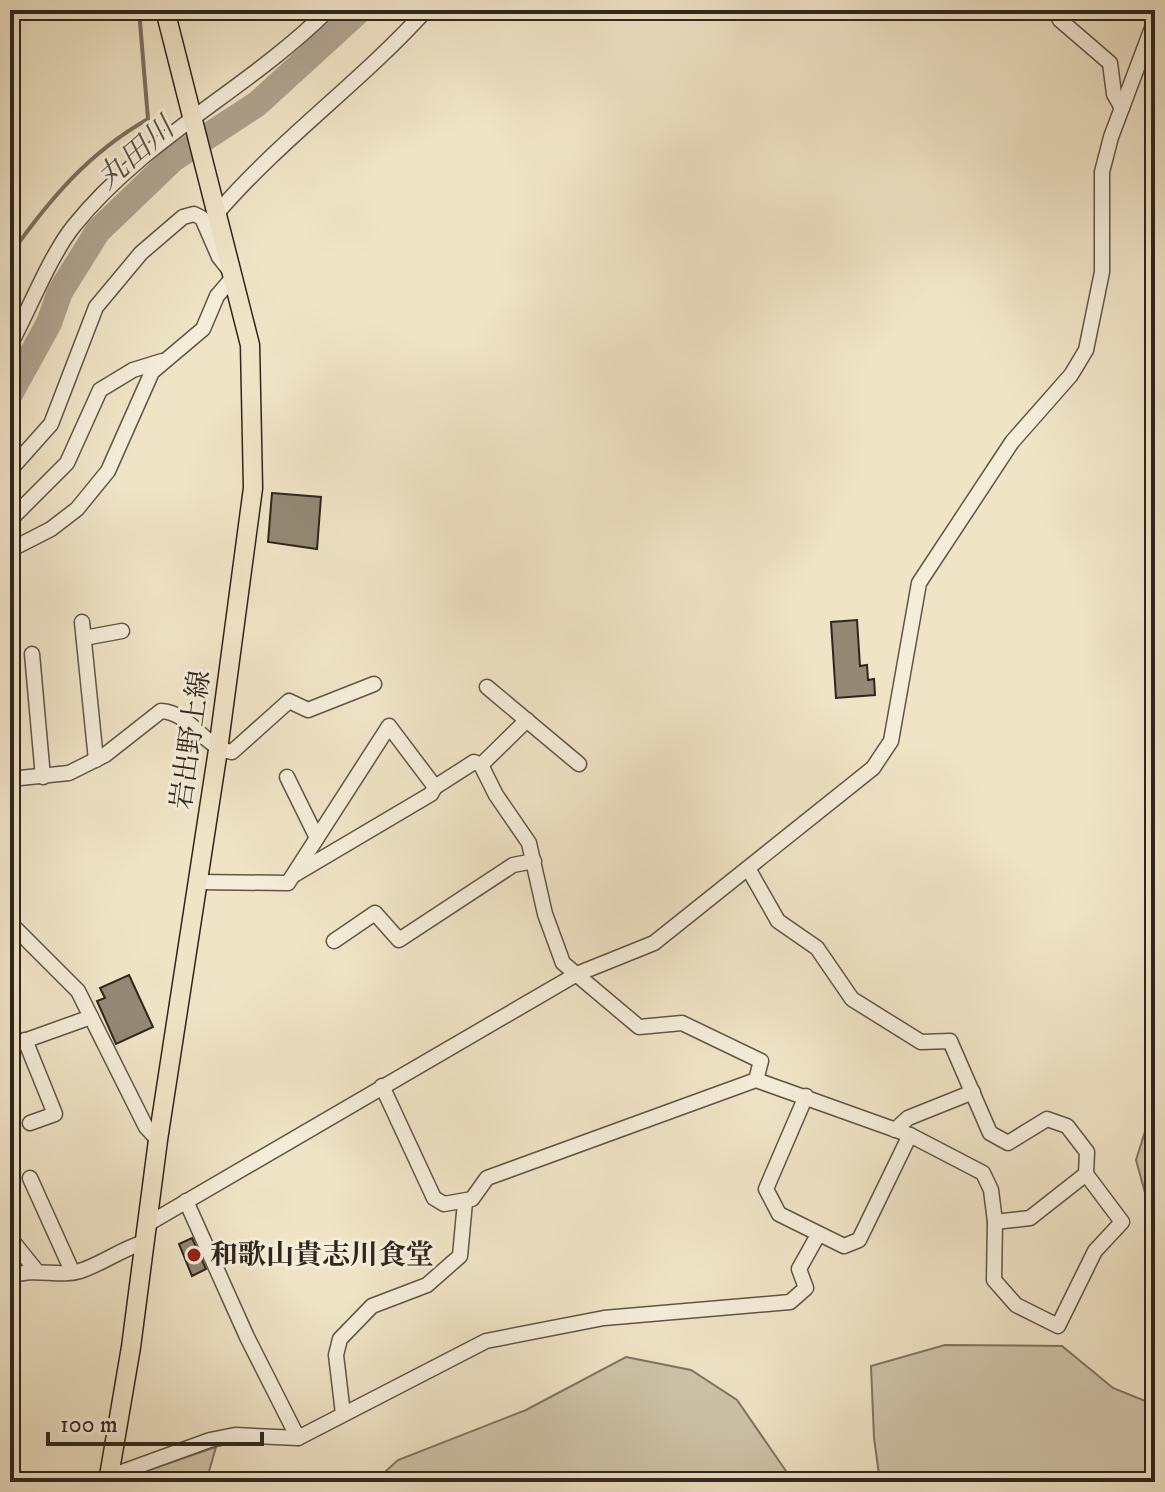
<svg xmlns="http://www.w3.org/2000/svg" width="1165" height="1492" viewBox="0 0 1165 1492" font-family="'IM FELL DW Pica','Noto Serif JP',serif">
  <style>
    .green { fill: #cec4a9; stroke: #7e7563; stroke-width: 2 }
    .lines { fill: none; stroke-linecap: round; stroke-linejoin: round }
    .stream { stroke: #7b7160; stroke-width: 4 }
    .river { stroke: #aea38d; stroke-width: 26 }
    .building { fill: #938975; stroke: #2f261d; stroke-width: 2 }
    .minor-casing { stroke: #5f5647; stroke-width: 17 }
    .major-casing { stroke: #2f261d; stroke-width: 21 }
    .minor { stroke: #f5edda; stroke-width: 14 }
    .major { stroke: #efe4c6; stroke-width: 18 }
    .poi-dot { fill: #8f2418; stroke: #f5edda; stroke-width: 3 }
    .labels { text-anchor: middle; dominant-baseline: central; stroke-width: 6; stroke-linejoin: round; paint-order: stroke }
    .street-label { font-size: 28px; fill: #2f261d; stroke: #f5edda }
    .poi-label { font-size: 28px; font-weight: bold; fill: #2f261d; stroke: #f5edda; text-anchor: start }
    .water-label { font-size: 30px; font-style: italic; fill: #5b5244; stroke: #f5edda }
  </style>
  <rect width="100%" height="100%" fill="#efe4c6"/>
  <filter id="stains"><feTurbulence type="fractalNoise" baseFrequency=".0025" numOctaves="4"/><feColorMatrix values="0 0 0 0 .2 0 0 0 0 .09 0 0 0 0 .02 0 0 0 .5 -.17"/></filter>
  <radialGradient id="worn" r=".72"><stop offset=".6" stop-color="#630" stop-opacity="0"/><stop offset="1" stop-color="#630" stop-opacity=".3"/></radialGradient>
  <g class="green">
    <polygon points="1155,1100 1155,1229 1136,1160"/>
    <polygon points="945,1345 1062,1346 1113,1388 1155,1405 1155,1482 880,1482 874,1438 871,1366"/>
    <polygon points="626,1357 691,1370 737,1400 786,1471 787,1482 374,1482 398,1460 526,1410"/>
    <polygon points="216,1447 206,1482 130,1482 131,1476"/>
  </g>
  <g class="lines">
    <path class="stream" d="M10 255C49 200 88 153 148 119L139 10"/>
    <polyline class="river" points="10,394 49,323 60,292 98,231 173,159 257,104 360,10"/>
  </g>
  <g class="building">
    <polygon points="272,493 321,497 317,549 268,542"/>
    <polygon points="857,620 860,666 867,665 868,680 874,679 875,695 836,698 831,622"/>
    <polygon points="129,975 153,1027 116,1044 97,1001 105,998 100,988"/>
    <polygon points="192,1238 206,1269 192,1276 179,1244"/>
  </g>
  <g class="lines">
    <g class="minor-casing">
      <g id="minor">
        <polyline points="1055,10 1060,20 1110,63 1114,94 1122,108"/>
        <path d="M218 212C282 138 361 82 426 10"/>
        <path d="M10 345C29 310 50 256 73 227 144 138 249 89 328 10"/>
        <polyline points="10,470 51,424 96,307 141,253 183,217 194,214 202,218 219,257 234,276 217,296 203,329 152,372 108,471 77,509 51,529 10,550"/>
        <polyline points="10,520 67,463 100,390 133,370 162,361"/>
        <polyline points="82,622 96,760"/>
        <polyline points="84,638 122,631"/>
        <polyline points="32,654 43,777"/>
        <polyline points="487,687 579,764"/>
        <polyline points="481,765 527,720"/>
        <polyline points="287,777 317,838"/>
        <path d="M10 779 69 773 105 755 161 711C192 713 202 747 232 752L289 701 308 710 374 684"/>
        <polyline points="294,875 431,794 435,787 474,762 481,765 496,795 529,843 545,914 563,963 639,1027 682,1023 761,1061 756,1080"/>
        <polyline points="198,882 288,883 389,726 435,787"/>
        <polyline points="10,923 78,991 146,1127 158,1140"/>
        <polyline points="334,941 375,913 399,940 513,865 534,861"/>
        <polyline points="25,1040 55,1114 30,1123"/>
        <polyline points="10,1046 91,1017"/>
        <polyline points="382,1086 434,1198 444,1204 472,1199 487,1178 756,1080 910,1135 983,1173 991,1190 995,1222 1030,1218 1086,1174 1087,1152 1067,1126 1047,1119 1008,1143 990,1133 950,1041 921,1042 852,999 817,948 778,921 749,870"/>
        <polyline points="806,1096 766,1189 779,1214 844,1246 859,1240 910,1135"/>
        <polyline points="895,1130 908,1118 973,1092"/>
        <polyline points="30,1178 72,1271"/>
        <polyline points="186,1201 247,1337 298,1438"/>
        <polyline points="995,1222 994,1280 1016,1305 1058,1326 1095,1251 1122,1222 1086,1174"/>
        <polyline points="146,1225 577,974 654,943 873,768 891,741 919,583 1012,442 1071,375 1086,350 1102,272 1102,172 1111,137 1155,20"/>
        <polyline points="10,1238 35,1269"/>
        <path d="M10 1277C34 1266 57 1278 80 1271 102 1264 121 1249 145 1242"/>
        <polyline points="343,1414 336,1355 340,1339 372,1306 427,1285 460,1256 465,1202"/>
        <polyline points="108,1477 210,1440 235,1435 298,1438 486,1341 604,1318 790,1302 806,1288 799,1269 818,1235"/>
      </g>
    </g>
    <g class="major-casing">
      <polyline id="major" points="108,1482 131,1347 158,1140 218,750 253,488 250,345 165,10"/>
    </g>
    <use href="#minor" class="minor"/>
    <use href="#major" class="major"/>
  </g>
  <circle class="poi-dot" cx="194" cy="1255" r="8"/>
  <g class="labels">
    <g class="street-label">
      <text transform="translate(191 740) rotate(-82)">岩出野上線</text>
    </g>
    <g class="poi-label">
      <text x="210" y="1255">和歌山貴志川食堂</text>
    </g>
    <g class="water-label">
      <text transform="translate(136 154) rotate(-41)">丸田川</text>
    </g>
  </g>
  <rect width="1165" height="1492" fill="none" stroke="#efe4c6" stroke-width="40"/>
  <rect x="12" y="12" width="1141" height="1468" fill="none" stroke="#2f261d" stroke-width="4"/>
  <rect x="20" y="20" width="1125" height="1452" fill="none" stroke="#2f261d" stroke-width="2"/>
  <path d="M48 1432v12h214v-12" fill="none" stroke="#2f261d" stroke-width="4"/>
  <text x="60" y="1432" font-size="24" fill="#2f261d" stroke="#f5edda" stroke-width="6" paint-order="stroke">100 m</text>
  <rect width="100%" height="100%" filter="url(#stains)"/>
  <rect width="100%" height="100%" fill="url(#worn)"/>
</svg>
